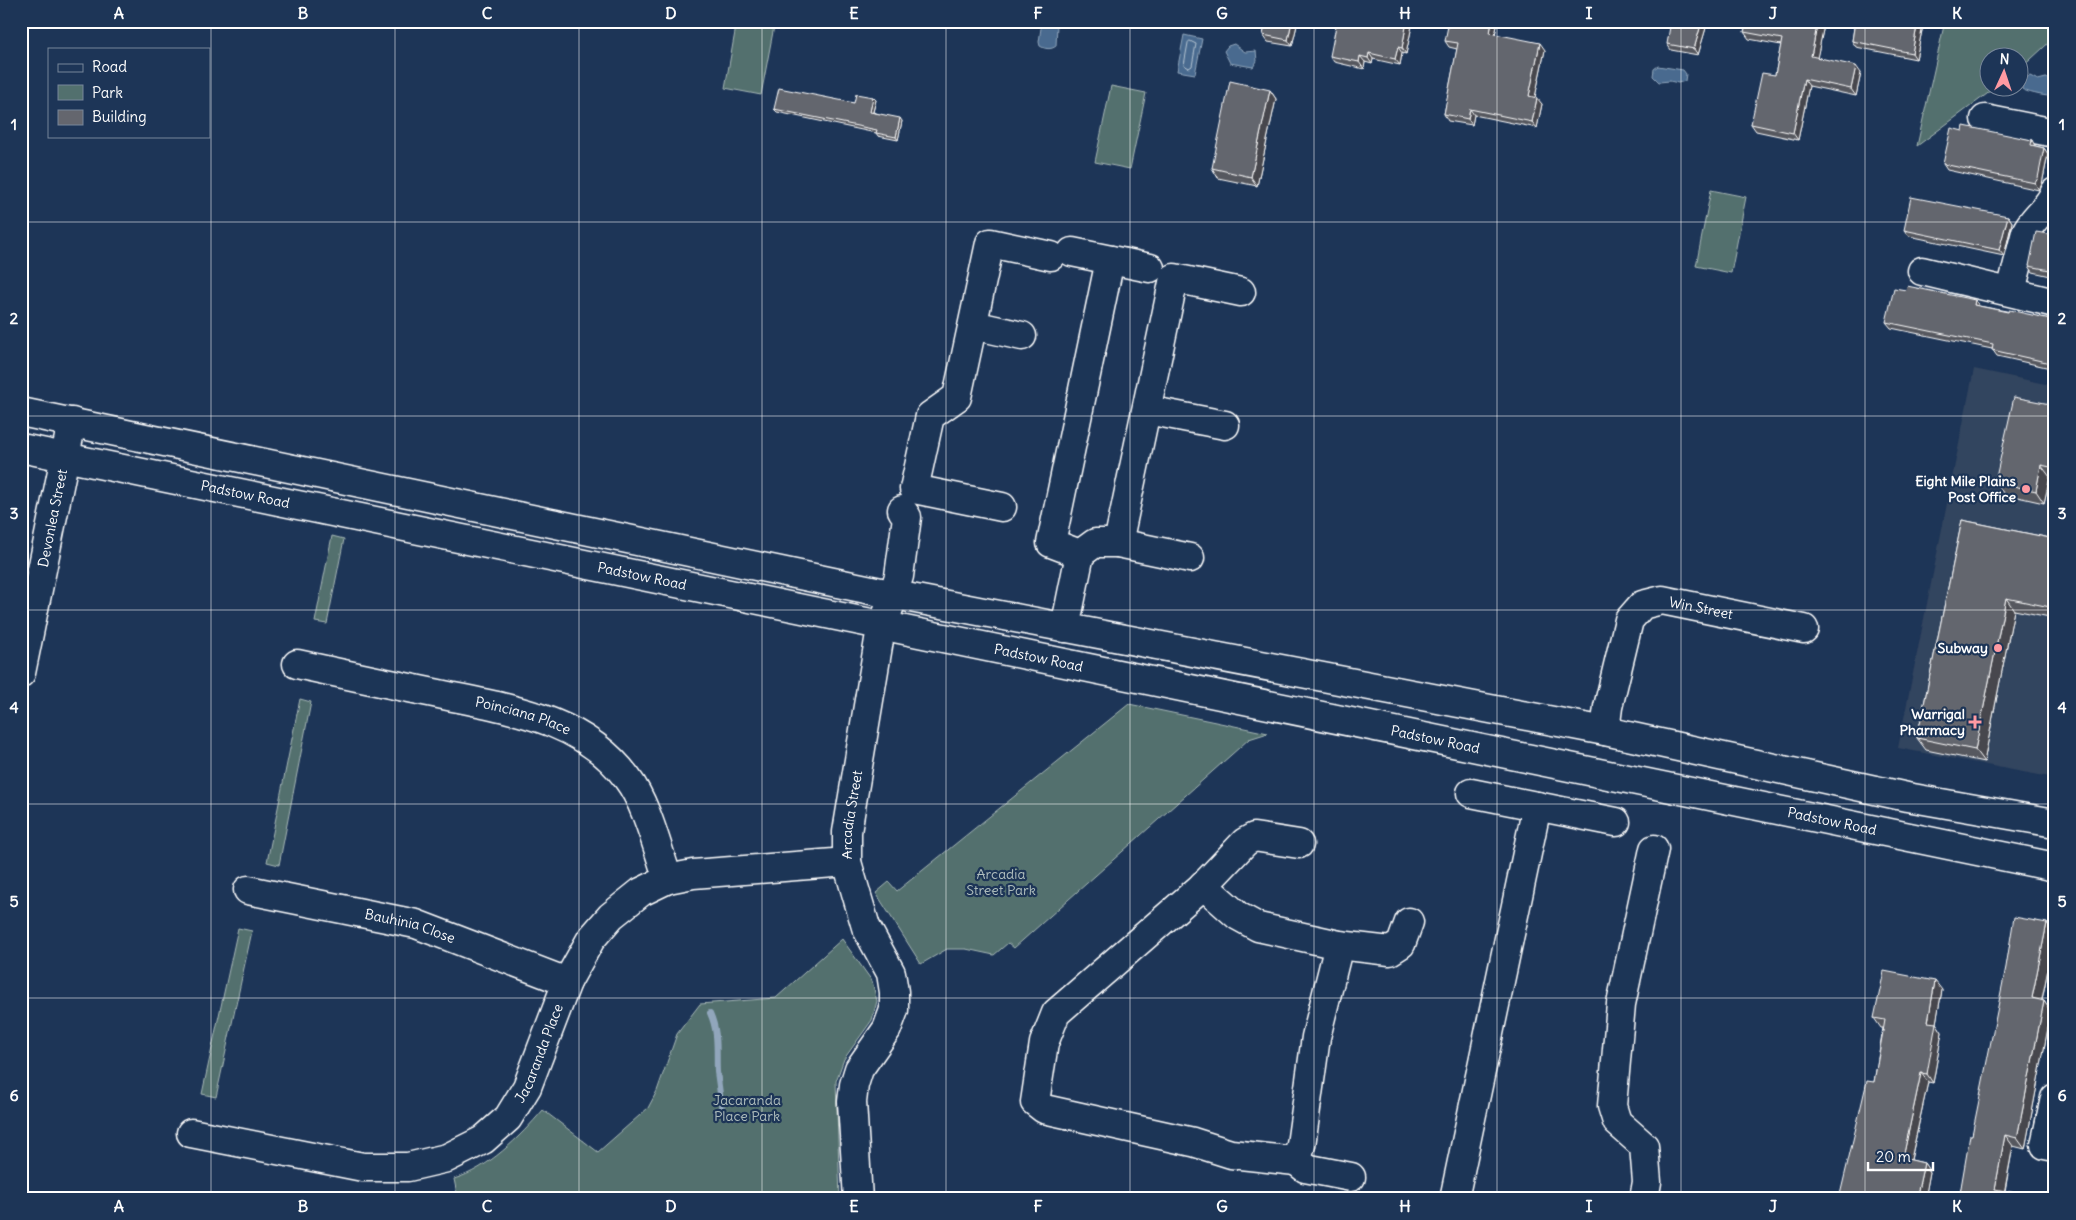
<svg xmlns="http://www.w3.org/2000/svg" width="2076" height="1220" viewBox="0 0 2076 1220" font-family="Delius,sans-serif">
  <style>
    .built { fill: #32445e }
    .green { fill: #52706e; stroke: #a8b8b6 }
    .water { fill: #486b8f; stroke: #91a6bc }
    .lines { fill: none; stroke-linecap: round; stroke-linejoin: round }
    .shore { stroke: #b6c4d2; stroke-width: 1 }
    .stream { stroke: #91a6bc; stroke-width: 6 }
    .minor-casing { stroke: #fff; stroke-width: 31 }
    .major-casing { stroke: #fff; stroke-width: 31 }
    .minor { stroke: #1d3557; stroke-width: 28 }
    .major { stroke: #1d3557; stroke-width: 28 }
    .wall { fill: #56585f; stroke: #fff }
    .shaded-wall { fill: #46474d; stroke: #fff }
    .building { fill: #64666e; stroke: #fff }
    .grid { fill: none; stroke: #fff; stroke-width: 1; stroke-opacity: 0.55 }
    .poi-dot { fill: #ff9aa2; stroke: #1d3557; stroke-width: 2 }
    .labels { text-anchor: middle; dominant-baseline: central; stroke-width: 4.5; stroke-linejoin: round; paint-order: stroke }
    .poi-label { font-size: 14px; font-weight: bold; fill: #fff; stroke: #1d3557; text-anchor: end }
    .street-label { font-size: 14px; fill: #fff; stroke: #1d3557 }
    .park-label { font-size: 14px; fill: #b1bfbe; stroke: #1d3557 }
    .neatline { fill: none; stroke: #fff; stroke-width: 2 }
    .grid-label { font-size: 16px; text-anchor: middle; font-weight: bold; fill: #fff }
  </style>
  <rect width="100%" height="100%" fill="#1d3557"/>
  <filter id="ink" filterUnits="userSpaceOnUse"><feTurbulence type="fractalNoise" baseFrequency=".02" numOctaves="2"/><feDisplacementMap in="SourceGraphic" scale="10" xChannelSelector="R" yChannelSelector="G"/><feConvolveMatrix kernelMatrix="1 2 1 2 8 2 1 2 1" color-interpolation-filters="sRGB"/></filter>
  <g filter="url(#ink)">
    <polygon class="built" points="1974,369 2055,386 2055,778 1898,748"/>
    <g class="green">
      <polygon points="737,21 775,21 761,95 725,88"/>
      <polygon points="1945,21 2055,21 2055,37 2019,70 2018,58 1988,58 1988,88 1995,88 1917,146"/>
      <polygon points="1111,86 1146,93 1130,169 1095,162"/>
      <polygon points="1711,190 1746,197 1731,273 1696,266"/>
      <polygon points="332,536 344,539 327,624 315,622"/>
      <polygon points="300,699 311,702 279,865 267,862"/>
      <polygon points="1129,704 1268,733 1249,739 1014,948 1008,943 994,955 966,949 947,949 921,964 876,893 889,882 897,891"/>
      <polygon points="238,928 252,931 216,1097 202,1094"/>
      <path d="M842 939 872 981 877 1001 872 1020 844 1059 836 1081 840 1199H458L454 1179C488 1169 520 1137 543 1110L598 1152 648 1108 657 1091 677 1034 700 1004 776 998Z"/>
    </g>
    <g class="water">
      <path d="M1042 21H1056L1057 24 1056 46C1051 50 1045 49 1040 46L1039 42Z"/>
      <polygon points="1184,35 1202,39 1195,74 1177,71"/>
      <polygon points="1234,44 1245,52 1256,51 1257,61 1253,67 1230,63 1224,51 1228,46"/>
      <polygon points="1658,66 1683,70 1686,74 1685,81 1678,83 1670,81 1659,82 1653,76 1654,69"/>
      <path d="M2030 76 2038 80 2046 78 2053 79C2058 85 2053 92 2049 96 2044 96 2025 92 2022 89L2023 79Z"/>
    </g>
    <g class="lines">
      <polygon class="shore" points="1190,41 1196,44 1192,66 1189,68 1184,65 1188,43"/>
      <path class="stream" d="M710 1013C719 1033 716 1051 717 1072 719 1086 721 1099 722 1112"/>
      <g class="minor-casing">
        <g id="minor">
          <polyline points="1985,119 2055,133"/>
          <polyline points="1072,252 1150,268"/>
          <polyline points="1922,271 2055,303"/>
          <path d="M2011 291 2026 232C2033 217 2049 208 2055 192"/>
          <polyline points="973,325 1022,336"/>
          <polyline points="1147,410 1225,425"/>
          <polyline points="1002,507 914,489 930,416 957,397 990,243 1051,256"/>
          <polyline points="1118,543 1190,558"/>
          <polyline points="1080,554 1095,543 1118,543 1174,278 1241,292"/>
          <polyline points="1080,554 1051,543 1110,260"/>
          <polyline points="1065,628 1080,554"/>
          <path id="s1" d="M297 664C343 674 389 684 434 693 504 708 581 716 627 778 647 804 657 848 668 879"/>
          <path id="s2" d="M21 673 72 422"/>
          <path id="s3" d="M1605 731 1608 707 1629 620 1642 605 1662 600 1804 629"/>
          <polyline points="1471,793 1616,822"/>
          <polyline points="1299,844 1254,837 1245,842 1206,883 1056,1013 1044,1043 1035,1102 1044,1109 1193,1142 1231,1154 1296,1161 1301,1145 1316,1037 1339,945"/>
          <polyline points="1203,885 1238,916 1258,927 1339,945 1390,951 1401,944 1409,922"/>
          <path id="s4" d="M248 890 416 924 567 982"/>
          <polyline points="2055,1098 2045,1145 2055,1147"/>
          <path id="s5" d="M191 1133 363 1167H408L447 1158 483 1140 508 1118 527 1087 567 982 591 939 611 916 641 892 668 879 693 874 847 862"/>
          <polyline points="1296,1161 1305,1168 1351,1177"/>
          <path id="s6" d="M858 1199 852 1102 854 1085 859 1069 887 1029 894 1010V992L891 973 866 927 856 893 847 862V832L879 640 899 576 907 517 902 510"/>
          <polyline points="1454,1199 1537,806"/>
          <polyline points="1644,1199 1647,1182 1644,1146 1617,1122 1612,1106 1621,1004 1654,849"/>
        </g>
      </g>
      <g class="major-casing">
        <g id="major">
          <polyline points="21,412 895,595 1605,731 1907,797 2055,823"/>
          <path id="s7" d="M21 448 2055 867"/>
        </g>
      </g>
      <use href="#minor" class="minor"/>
      <use href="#major" class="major"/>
    </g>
    <g class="wall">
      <polygon points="1262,21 1298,21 1292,46 1268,42 1263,35 1266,22"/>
      <polygon points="1413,21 1406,54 1402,53 1400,65 1373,59 1372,64 1365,62 1364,69 1334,62 1330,56"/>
      <polygon points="1708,21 1698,55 1671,50 1667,44"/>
      <polygon points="1747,21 1825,21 1817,57 1861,73 1856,96 1809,86 1798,140 1756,131 1751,124 1775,75 1781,45 1749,39 1744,32"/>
      <polygon points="1855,21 1924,21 1916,59 1856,47 1852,41"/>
      <polygon points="1497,26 1495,34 1545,50 1535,97 1542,104 1537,128 1474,115 1472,125 1448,121 1444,114 1457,49 1449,47 1445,41"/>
      <polygon points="1270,90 1276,99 1257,186 1218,178 1212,168"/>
      <polygon points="873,97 876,100 873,112 902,121 898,140 878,136 876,133 777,112 774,109 854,103"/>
      <polygon points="1963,131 2032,140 2035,146 2044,148 2048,154 2042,184 2039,190 1947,170 1943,164"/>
      <polygon points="2008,216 2012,222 2004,256 1909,236 1904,230"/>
      <polygon points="2055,235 2055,277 2033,272 2029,266"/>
      <polygon points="1979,306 2055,320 2055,369 1997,356 1992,349 1891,328 1886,322"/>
      <polygon points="2055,405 2055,478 2050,477 2044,503 2004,494 1995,482"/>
      <polygon points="1962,520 2055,539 2055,618 2014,610 1984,762 1926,750 1917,738"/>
      <polygon points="2047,923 2055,934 2042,1000 2044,1001 2051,1012 2025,1149 2013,1146 2005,1191 1959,1199 1972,1135"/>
      <polygon points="1942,990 1936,1023 1942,1032 1933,1083 1928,1082 1911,1160 1924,1163 1930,1172 1925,1199 1874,1082 1883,1028 1881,1028 1874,1018"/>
    </g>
    <g class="shaded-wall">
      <polygon points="1292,21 1298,21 1292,46 1288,40"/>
      <polygon points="1407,21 1413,21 1406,54 1402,48"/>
      <polygon points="1492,21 1494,21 1497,26 1494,39 1490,33"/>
      <polygon points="1702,21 1708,21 1698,55 1694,49"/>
      <polygon points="1818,21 1825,21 1816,63 1811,56"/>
      <polygon points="1918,21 1924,21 1916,59 1912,53"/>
      <polygon points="1540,43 1545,50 1534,102 1529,96"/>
      <polygon points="1398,47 1402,53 1400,65 1395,59"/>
      <polygon points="1369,53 1373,59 1372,64 1368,58"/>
      <polygon points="1360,56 1365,62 1364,69 1359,62"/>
      <polygon points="1856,66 1861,73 1856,96 1851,89"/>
      <polygon points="1804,79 1809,86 1798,140 1793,133"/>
      <polygon points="1270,90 1276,99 1257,186 1251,177"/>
      <polygon points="873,97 876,100 872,115 870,112"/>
      <polygon points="1537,98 1542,104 1537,128 1532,122"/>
      <polygon points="1470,109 1474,115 1472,125 1468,119"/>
      <polygon points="900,118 902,121 898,140 896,137"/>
      <polygon points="2044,148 2048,154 2042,184 2039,190 2035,183"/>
      <polygon points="2008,216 2012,222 2004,256 1999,250"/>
      <polygon points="1975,300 1979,306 1974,305"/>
      <polygon points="2041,465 2050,477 2044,503 2036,491"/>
      <polygon points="2006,598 2014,610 1984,762 1975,750"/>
      <polygon points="2047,923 2055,934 2040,1009 2032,998"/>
      <polygon points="1935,981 1942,990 1936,1023 1942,1032 1933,1083 1927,1074 1928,1022"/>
      <polygon points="2044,1001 2051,1012 2025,1149 2017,1138"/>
      <polygon points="1921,1073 1928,1082 1909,1168 1903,1158"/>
      <polygon points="2005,1135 2013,1146 2003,1199 1995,1189"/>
      <polygon points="1924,1163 1930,1172 1925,1199 1916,1199"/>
    </g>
    <g class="building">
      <polygon points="1266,21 1292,21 1288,40 1263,35"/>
      <polygon points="1337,21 1407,21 1402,48 1398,47 1395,59 1369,53 1368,58 1360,56 1359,62 1330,56"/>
      <polygon points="1449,21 1492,21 1490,33 1540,43 1529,96 1537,98 1532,122 1470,109 1468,119 1444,114 1458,43 1445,41"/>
      <polygon points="1671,21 1702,21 1694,49 1667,44"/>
      <polygon points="1747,21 1818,21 1811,56 1856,66 1851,89 1804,79 1793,133 1751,124 1762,73 1775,75 1782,39 1744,32"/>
      <polygon points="1855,21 1918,21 1912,53 1852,41"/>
      <polygon points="1230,81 1270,90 1251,177 1212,168"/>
      <polygon points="779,88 854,103 856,94 873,97 870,112 900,118 896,137 876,133 877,130 774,109"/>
      <polygon points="1964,126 2032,140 2031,145 2044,148 2038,178 2035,183 1943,164 1951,128 1963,131"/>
      <polygon points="1911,197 2008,216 1999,250 1904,230"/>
      <polygon points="2036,232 2055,235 2055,271 2029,266"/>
      <polygon points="1907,286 1975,300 1974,305 2008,312 2009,310 2055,320 2055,364 1992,350 1993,344 1886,322 1894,288 1906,290"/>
      <polygon points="2014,397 2055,405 2055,468 2041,465 2036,491 1995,482"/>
      <polygon points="1962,520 2055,539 2055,608 2006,598 1975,750 1917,738"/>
      <polygon points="2014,917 2047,923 2032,998 2044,1001 2017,1138 2005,1135 1995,1189 2048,1199 1959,1199 1970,1135 1972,1135 2006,967"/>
      <polygon points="1884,971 1935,981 1928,1022 1936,1023 1927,1074 1921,1073 1903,1158 1924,1163 1916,1199 1839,1199 1867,1081 1874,1082 1885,1020 1874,1018"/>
    </g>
  </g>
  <path class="grid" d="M211 21V1199M395 21V1199M579 21V1199M762 21V1199M946 21V1199M1130 21V1199M1314 21V1199M1497 21V1199M1681 21V1199M1865 21V1199M21 222H2055M21 416H2055M21 610H2055M21 804H2055M21 998H2055"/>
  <g class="poi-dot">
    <circle cx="2026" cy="489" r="5"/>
    <circle cx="1998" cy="648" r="5"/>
    <path d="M1972.5 714.5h5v5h5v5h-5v5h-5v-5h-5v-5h5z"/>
  </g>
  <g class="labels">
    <g class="poi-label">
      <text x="2016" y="481">Eight Mile Plains<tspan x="2016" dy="16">Post Office</tspan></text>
      <text x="1988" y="648">Subway</text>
      <text x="1965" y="714">Warrigal<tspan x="1965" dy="16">Pharmacy</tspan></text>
    </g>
    <g class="street-label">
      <text stroke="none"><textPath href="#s7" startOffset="229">Padstow Road</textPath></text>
      <text stroke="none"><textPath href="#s2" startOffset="158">Devonlea Street</textPath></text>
      <text stroke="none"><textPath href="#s7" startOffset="634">Padstow Road</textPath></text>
      <text stroke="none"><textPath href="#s3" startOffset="194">Win Street</textPath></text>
      <text stroke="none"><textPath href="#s7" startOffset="1039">Padstow Road</textPath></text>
      <text stroke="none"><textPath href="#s1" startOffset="232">Poinciana Place</textPath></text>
      <text stroke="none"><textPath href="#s7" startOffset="1444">Padstow Road</textPath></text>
      <text stroke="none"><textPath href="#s6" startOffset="405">Arcadia Street</textPath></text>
      <text stroke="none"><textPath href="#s7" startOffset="1849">Padstow Road</textPath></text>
      <text stroke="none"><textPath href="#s4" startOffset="166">Bauhinia Close</textPath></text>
      <text stroke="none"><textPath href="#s5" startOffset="406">Jacaranda Place</textPath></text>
    </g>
    <g class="park-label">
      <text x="1001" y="874">Arcadia<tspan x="1001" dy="16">Street Park</tspan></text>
      <text x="747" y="1100">Jacaranda<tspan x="747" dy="16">Place Park</tspan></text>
    </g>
  </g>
  <rect width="2076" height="1220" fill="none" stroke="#1d3557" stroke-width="55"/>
  <rect x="48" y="48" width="162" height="90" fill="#1d3557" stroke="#77869a"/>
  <rect x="58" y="64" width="25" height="8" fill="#1d3557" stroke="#77869a"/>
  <text x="92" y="72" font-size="15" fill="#ffffff">Road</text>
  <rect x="58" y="85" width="25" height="15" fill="#52706e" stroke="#77869a"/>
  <text x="92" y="98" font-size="15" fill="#ffffff">Park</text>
  <rect x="58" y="110" width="25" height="15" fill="#64666e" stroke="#77869a"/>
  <text x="92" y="122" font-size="15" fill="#ffffff">Building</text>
  <g transform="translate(2004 72) rotate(3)"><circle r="24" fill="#1d3557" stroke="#77869a"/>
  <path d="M0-4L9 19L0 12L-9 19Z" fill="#ff9aa2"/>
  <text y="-8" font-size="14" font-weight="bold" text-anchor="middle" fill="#ffffff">N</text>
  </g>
  <path d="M1868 1162v8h65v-8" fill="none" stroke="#ffffff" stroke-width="2.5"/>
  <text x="1876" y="1162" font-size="15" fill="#ffffff" stroke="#1d3557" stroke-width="4" paint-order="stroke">20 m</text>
  <rect x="28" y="28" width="2020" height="1164" class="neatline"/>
  <g class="grid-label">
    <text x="119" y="19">A</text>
    <text x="303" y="19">B</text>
    <text x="487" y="19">C</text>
    <text x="671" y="19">D</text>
    <text x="854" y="19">E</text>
    <text x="1038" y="19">F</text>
    <text x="1222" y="19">G</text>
    <text x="1405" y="19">H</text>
    <text x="1589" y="19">I</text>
    <text x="1773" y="19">J</text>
    <text x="1957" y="19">K</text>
    <text x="14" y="130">1</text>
    <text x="2062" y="130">1</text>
    <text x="14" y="324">2</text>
    <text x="2062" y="324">2</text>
    <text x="14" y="519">3</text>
    <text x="2062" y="519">3</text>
    <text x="14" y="713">4</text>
    <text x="2062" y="713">4</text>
    <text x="14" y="907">5</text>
    <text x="2062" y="907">5</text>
    <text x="14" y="1101">6</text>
    <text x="2062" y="1101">6</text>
    <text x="119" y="1212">A</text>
    <text x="303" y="1212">B</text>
    <text x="487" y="1212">C</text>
    <text x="671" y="1212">D</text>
    <text x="854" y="1212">E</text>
    <text x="1038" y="1212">F</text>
    <text x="1222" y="1212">G</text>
    <text x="1405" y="1212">H</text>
    <text x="1589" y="1212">I</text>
    <text x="1773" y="1212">J</text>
    <text x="1957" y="1212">K</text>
  </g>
</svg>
